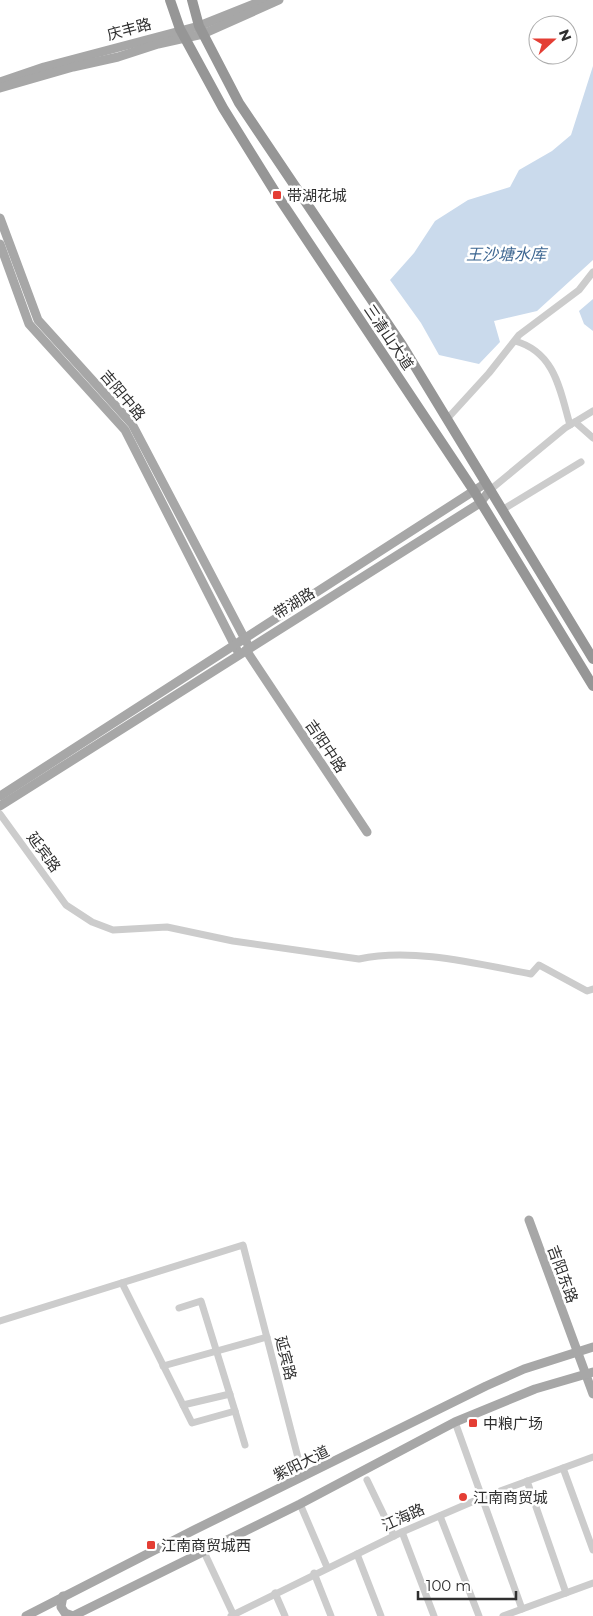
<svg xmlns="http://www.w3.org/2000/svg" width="593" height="1616" viewBox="0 0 593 1616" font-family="Montserrat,'Noto Sans SC',sans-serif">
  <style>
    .water { fill: #cadaec }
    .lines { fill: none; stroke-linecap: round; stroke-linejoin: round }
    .minor { stroke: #ccc; stroke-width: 7 }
    .major { stroke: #a7a7a7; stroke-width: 9 }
    .highway { stroke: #969696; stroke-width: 10 }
    .poi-dot { fill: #e43e34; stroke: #fff; stroke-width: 2 }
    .labels { text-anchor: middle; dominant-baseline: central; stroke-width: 5; stroke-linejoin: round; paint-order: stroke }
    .street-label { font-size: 15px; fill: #2f2f2f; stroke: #fff }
    .poi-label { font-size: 15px; fill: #2f2f2f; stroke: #fff; text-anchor: start }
    .water-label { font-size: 16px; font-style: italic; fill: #3d6691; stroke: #fff }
  </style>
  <rect width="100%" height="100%" fill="#fff"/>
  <g class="water">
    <polygon points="593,66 593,260 537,311 494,321 500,342 479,364 439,355 421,323 390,280 414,253 435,221 468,200 510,187 519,170 552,151 571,135"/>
    <polygon points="593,299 593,331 584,324 579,311"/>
  </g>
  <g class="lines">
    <g class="minor">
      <path d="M515 341C555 352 560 390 570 425"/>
      <polyline points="447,419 489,373 519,335 579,290 593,272"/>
      <polyline points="575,422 593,438"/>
      <polyline points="490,490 565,428 593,411"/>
      <polyline points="502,510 581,462"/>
      <path d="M0 814 66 905 92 922 113 930 167 927 233 941 359 959C412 947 478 964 531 974L539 965 587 991 593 989"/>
      <polyline points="122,1283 192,1423 235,1411 245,1445"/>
      <polyline points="179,1308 201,1301 235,1411"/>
      <polyline points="0,1321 243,1245 303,1477"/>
      <polyline points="163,1366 267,1337"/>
      <polyline points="183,1405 230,1394"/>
      <polyline points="455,1422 522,1609"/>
      <polyline points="563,1468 593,1550"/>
      <polyline points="367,1480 394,1536"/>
      <polyline points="527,1481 566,1593"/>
      <polyline points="300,1504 327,1567"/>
      <polyline points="440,1516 479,1616"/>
      <polyline points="402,1532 434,1616"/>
      <polyline points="204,1552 234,1616"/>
      <polyline points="357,1554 381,1616"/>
      <polyline points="314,1573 331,1616"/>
      <polyline points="275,1593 285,1616"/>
      <polyline points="231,1616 402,1532 481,1498 593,1457"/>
      <polyline points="503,1616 593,1583"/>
    </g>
    <g class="major">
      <polyline points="0,82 44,67 199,26 264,0"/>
      <polyline points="0,88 73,67 118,57 158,44 203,34 279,0"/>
      <polyline points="0,218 38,320 132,424 247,643"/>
      <polyline points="0,244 29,324 125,430 237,650"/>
      <polyline points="246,650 367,832"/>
      <polyline points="0,796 486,483"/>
      <polyline points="0,806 480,503 490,490"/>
      <polyline points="529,1220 593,1394"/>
      <polyline points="63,1596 61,1607 65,1613 73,1616"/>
      <polyline points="26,1616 194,1530 486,1386 524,1369 593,1347"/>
      <polyline points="73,1616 300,1504 455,1422 535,1389 593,1372"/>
    </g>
    <g class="highway">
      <polyline points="170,0 180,29 223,108 277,195 474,491 593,686"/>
      <polyline points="192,0 199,26 239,103 402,345 593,659"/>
    </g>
  </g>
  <g class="poi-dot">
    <rect x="272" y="190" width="10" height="10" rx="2.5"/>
    <rect x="468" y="1418" width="10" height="10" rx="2.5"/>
    <circle cx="463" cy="1497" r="5"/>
    <rect x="146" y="1540" width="10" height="10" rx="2.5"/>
  </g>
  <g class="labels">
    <g class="street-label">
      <text transform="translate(129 29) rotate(-15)">庆丰路</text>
      <text transform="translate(389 337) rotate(56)">三清山大道</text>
      <text transform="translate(123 395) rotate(50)">吉阳中路</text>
      <text transform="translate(294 603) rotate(-32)">带湖路</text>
      <text transform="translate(326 746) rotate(56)">吉阳中路</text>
      <text transform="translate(44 852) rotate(54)">延宾路</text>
      <text transform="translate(563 1274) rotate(70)">吉阳东路</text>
      <text transform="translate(286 1358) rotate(76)">延宾路</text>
      <text transform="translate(301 1463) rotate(-26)">紫阳大道</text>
      <text transform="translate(403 1517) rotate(-24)">江海路</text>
    </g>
    <g class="poi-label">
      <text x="287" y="195">带湖花城</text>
      <text x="483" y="1423">中粮广场</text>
      <text x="473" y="1497">江南商贸城</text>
      <text x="161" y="1545">江南商贸城西</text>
    </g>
    <g class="water-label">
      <text x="506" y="254">王沙塘水库</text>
    </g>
  </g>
  <g transform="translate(553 40) rotate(69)"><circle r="24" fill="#ffffff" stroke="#acacac"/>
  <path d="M0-4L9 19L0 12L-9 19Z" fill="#e43e34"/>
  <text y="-8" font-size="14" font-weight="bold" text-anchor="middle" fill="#2f2f2f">N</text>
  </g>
  <path d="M418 1591v8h98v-8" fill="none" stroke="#2f2f2f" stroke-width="2.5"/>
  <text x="426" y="1591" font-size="15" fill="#2f2f2f" stroke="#ffffff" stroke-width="4" paint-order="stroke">100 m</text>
</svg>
